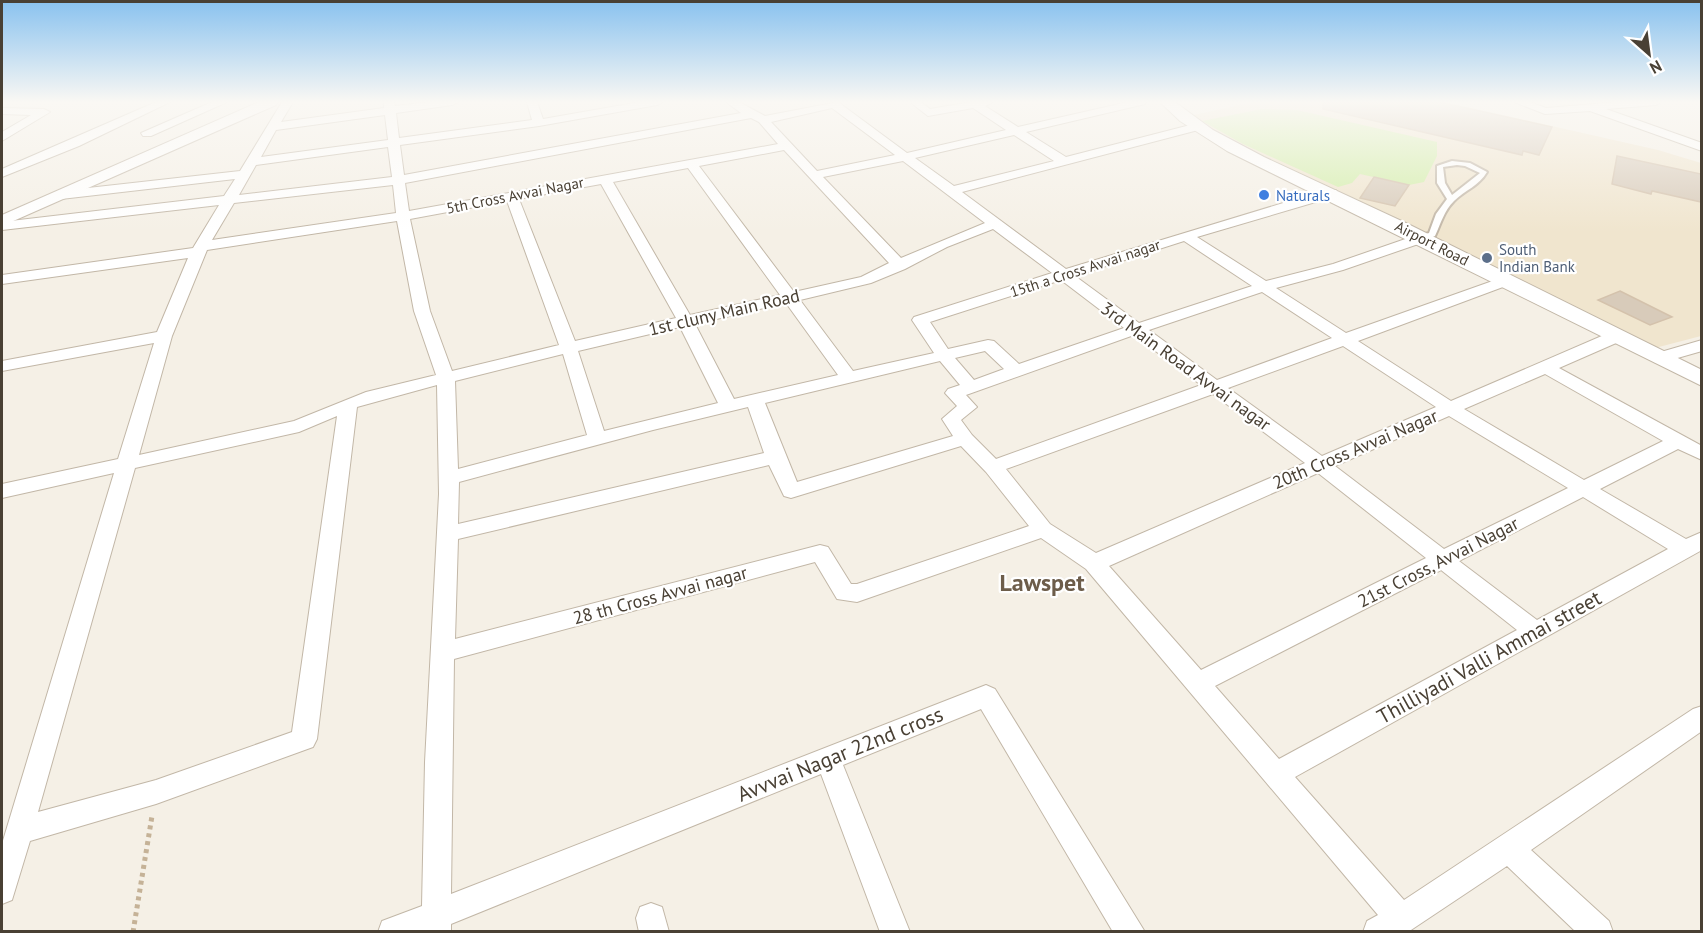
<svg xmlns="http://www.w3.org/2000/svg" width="1703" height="933" viewBox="0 0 1703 933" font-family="'PT Sans',sans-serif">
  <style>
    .education { fill: #f0e5ce }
    .green { fill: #d3eeaa }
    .building { fill: #d8cbba; stroke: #d4c2ac; stroke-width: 1.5 }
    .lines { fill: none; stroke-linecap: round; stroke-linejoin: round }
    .service-casing { stroke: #c2b7a7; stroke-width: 4 }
    .minor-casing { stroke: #c2b7a7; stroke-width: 2 }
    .tertiary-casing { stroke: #c2b7a7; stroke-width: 2 }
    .path { stroke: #c5b297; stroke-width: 5; stroke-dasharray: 4 4; stroke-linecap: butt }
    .service { fill: #fff; fill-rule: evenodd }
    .minor { fill: #fff; fill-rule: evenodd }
    .tertiary { fill: #fff; fill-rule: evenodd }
    .shop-dot { fill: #3f7fe0; stroke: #fff; stroke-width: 2 }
    .service-dot { fill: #5c6f8a; stroke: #fff; stroke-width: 2 }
    .labels { text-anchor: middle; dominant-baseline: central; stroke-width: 4.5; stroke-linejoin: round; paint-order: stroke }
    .far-street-label { font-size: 15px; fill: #494034; stroke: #fff }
    .far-shop-label { font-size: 15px; fill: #366cbe; stroke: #fff; text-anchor: start }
    .far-service-label { font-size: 15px; fill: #4e5e75; stroke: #fff; text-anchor: start }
    .street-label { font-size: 18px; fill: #494034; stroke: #fff }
    .near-street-label { font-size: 21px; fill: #494034; stroke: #fff }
    .district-label { font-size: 24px; font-weight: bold; fill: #6d5d4a; stroke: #fff }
  </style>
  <rect width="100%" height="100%" fill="#f5f0e6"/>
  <polygon class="education" points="1253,102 1445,102 1658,150 1701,163 1701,336 1655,348 1457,248 1293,172 1185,117"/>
  <polygon class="green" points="1262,109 1297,110 1437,142 1437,156 1424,182 1409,185 1360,174 1352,183 1338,187 1243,144 1202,121"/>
  <g class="building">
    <polygon points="1323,102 1439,102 1552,127 1539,155 1523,151 1522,155 1323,109"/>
    <polygon points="1617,156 1701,174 1701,202 1652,191 1651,194 1612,184"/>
    <polygon points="1374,177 1409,185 1395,206 1360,198"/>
    <polygon points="1620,291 1672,317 1650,325 1598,300"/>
  </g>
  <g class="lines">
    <g class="service-casing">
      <path id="service" d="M1452 161 1470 163 1487 172C1480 185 1464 191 1454 201 1444 211 1441 223 1435 236L1425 240H1419V236L1429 233 1436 214 1447 199 1437 183V166ZM1457 165 1465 166 1480 173 1452 195 1445 183 1443 167Z"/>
    </g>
    <g class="minor-casing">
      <g id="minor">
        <polygon points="156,102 170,102 79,146 2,177 2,169"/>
        <polygon points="212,102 227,102 151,136 143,136 141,133"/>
        <path d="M282 102H293L281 122 384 108V102H394L395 106 430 102H458L452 105 396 113 399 138 532 120 527 102H537L543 119 640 102H663L657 105 539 126 400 145 404 175 741 113 726 102H739L765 116 838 102 907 153 1006 130 973 108 928 116 910 102H921L930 109 971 102H993L985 106 1018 127 1128 102H1146L1145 104 1026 132 1066 157 1198 123 1204 127 1202 129 962 192 1066 269 1326 190H1336L1338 193 1336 196 1197 237 1266 281 1333 264 1417 235H1427L1429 238 1427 241 1343 270 1276 288 1346 333 1501 278H1511L1514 281 1511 284 1358 341 1451 401 1611 332H1623L1625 336 1623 340 1559 368 1702 446V460L1678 449 1600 489 1686 539 1702 532V550L1295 777 1404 900 1693 709 1702 706V731L1531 850 1609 921 1613 932H1576L1507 866 1408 932H1363L1367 921 1378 915 1086 569 1041 538 857 602 837 599 815 562 454 659 451 894 986 685 995 689 1145 932H1113L981 709 843 765 910 932H880L821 774 451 924V932H378L382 921 422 906 425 762 439 494 437 385 357 407 317 739 313 747 156 804 30 841 12 900 2 904V844L114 473 2 498V484L118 459 154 343 2 371V361L157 332 188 258 2 284V275L193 248 219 205 2 230V222L224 196 235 179 61 199 54 195 61 191 240 171ZM832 108 895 155 817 171 771 122ZM385 115 388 140 261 157 276 130ZM751 118 759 122 778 144 409 211 405 183ZM1014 135 1054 161 954 186 915 158ZM388 147 392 177 239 195 256 165ZM784 150 889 263 861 277 794 292 699 166ZM903 161 985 223 901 258 823 177ZM688 168 780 295 690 315 613 182ZM601 184 676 318 575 341 519 199ZM393 185 396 213 212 240 234 203ZM507 201 559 345 452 371 430 311 410 219ZM397 221 414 311 436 375 366 392 294 421 139 455 172 336 207 250ZM993 229 1052 273 914 317 912 320 934 353 853 371 800 300 871 283 905 269 947 247ZM1184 241 1252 286 1139 323 1075 276ZM1061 280 1124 328 1019 364 994 341 988 340 948 349 930 322ZM1262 292 1332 338 1217 380 1149 330ZM786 303 838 375 734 399 695 324ZM680 327 718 403 604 431 578 351ZM1134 335 1201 385 996 459 972 435 961 420 977 407 966 395ZM1343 346 1436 407 1322 456 1228 388ZM985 351 1004 369 974 380 955 358ZM563 354 587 435 458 469 455 381ZM940 361 960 385 948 389 945 393 957 406 942 419 953 436 797 482 765 403ZM1545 374 1663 441 1584 480 1464 409ZM1213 394 1305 463 1096 553 1050 524 1006 469ZM748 407 764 453 458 524 459 482 653 430ZM337 416 292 732 156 780 38 812 135 468 299 432ZM1449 416 1568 488 1444 549 1335 466ZM961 446 986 472 1029 526 857 584H851L828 547 820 545 455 639 458 539 769 465 784 496 791 498ZM1318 473 1426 558 1201 670 1109 566ZM1583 497 1668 549 1537 620 1459 561ZM1441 570 1517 630 1279 759 1215 686Z"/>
        <polygon points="1514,102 1530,102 1546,108 1618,102 1661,102 1656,105 1606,109 1702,143 1702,151 1590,111 1545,114"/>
        <polygon points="2,108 44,109 50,112 2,141 2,132 31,115 2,114"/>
        <polygon points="1702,340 1702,351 1660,363 1654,362 1651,358 1654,354"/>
        <polygon points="651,903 662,907 669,932 639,932 636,918 640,907"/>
      </g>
    </g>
    <g class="tertiary-casing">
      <g id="tertiary">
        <polygon points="259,102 278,102 276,105 2,226 2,215"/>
        <polygon points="1160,102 1175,102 1213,130 1264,157 1408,224 1702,370 1702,386 1227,151 1180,121"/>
      </g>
    </g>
    <polyline class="path" points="133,932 152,816"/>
    <use href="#service" class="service"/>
    <use href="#minor" class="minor"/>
    <use href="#tertiary" class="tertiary"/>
  </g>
  <linearGradient id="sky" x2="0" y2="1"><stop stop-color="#89c2ef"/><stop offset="0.44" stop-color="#faf8f4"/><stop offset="1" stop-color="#faf8f4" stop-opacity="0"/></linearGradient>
  <rect width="1703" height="232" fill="url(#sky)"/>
  <circle class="shop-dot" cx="1264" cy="195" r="6"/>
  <circle class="service-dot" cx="1487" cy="258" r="6"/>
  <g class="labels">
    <g class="far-street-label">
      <text transform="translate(515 195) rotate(-11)">5th Cross Avvai Nagar</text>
      <text transform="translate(1432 243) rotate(27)">Airport Road</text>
      <text transform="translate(1085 268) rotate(-18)">15th a Cross Avvai nagar</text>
    </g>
    <g class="far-shop-label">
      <text x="1276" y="195">Naturals</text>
    </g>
    <g class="far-service-label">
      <text x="1499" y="249">South<tspan x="1499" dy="17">Indian Bank</tspan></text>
    </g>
    <g class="street-label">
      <text transform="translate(724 312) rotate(-13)">1st cluny Main Road</text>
      <text transform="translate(1186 366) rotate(36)">3rd Main Road Avvai nagar</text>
      <text transform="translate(1355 449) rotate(-23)">20th Cross Avvai Nagar</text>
      <text transform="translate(1438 562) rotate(-27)">21st Cross, Avvai Nagar</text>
      <text transform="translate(660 595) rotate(-15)">28 th Cross Avvai nagar</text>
    </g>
    <g class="near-street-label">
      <text transform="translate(1489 657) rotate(-29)">Thilliyadi Valli Ammai street</text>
      <text transform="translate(840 754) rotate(-22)">Avvvai Nagar 22nd cross</text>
    </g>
    <g class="district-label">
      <text x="1042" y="582">Lawspet</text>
    </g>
  </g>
  <rect width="1703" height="933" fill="none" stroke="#494034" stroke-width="6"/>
  <g transform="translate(1649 54) rotate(152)" stroke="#ffffff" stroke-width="4.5" paint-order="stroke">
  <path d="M0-4.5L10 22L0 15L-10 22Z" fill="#494034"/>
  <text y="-9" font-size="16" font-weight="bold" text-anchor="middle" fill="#494034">N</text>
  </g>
</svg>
